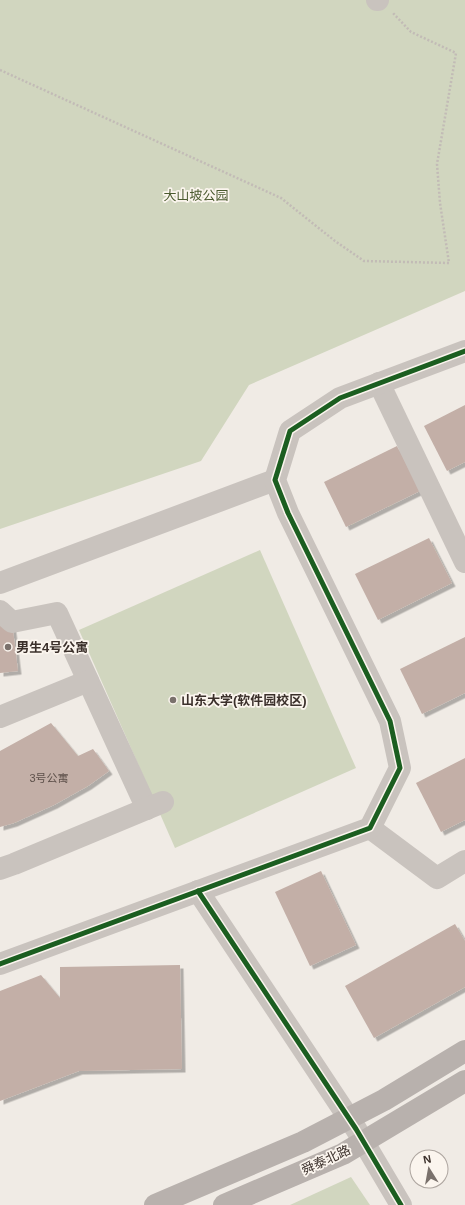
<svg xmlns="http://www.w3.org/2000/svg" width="465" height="1205" viewBox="0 0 465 1205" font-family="Helvetica,'Noto Sans SC',sans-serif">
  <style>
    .green { fill: #d1d6bf }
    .building { fill: #c3afa7; filter: url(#shadow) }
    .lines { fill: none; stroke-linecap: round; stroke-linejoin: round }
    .path { stroke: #c2bbb6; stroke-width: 2.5; stroke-dasharray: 2 2; stroke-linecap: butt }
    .minor { stroke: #c9c3be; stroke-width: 22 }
    .major { stroke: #b8b1ad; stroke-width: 22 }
    .cycleway-casing { stroke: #fbf5ee; stroke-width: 8 }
    .cycleway { stroke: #1b5e20; stroke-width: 5 }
    .poi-dot { fill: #7a716c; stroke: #fbf5ee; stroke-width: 1.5 }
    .labels { text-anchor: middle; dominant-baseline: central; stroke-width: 3.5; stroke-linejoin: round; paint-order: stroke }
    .number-label { font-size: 11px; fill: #5d504a }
    .park-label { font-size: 13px; fill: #4a5a2e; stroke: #fbf5ee }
    .poi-label { font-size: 13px; font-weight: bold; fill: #3b302b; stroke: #fbf5ee; text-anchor: start }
    .street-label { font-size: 13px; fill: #3b302b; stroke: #fbf5ee }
  </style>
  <defs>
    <filter id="shadow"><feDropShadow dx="3.5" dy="3.5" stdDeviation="0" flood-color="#0004"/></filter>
  </defs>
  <rect width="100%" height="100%" fill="#f0ebe5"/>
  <g class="green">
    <polygon points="0,0 465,0 465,291 249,385 201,461 0,529"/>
    <polygon points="260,550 356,768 175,848 79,630"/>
    <polygon points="351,1177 370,1205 290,1205"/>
  </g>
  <g class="building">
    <polygon points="465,405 465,462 447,471 424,426"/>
    <polygon points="397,446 420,491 346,527 324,482"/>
    <polygon points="429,538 452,583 378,620 355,574"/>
    <polygon points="12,622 18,671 0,673 0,624"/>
    <polygon points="465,637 465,693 422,714 400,669"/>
    <polygon points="51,723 78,756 93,749 109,771 88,786 54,805 14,823 0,827 0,751"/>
    <polygon points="465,758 465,820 441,832 416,783"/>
    <polygon points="321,871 356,945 310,966 275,892"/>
    <polygon points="455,924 465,941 465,987 374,1038 345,986"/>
    <polygon points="180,965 182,1069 79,1071 0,1101 0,991 41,975 60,998 60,967"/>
  </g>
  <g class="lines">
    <polyline class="path" points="0,70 281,198 335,241 364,261 449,263 440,203 437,164 456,53 411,32 392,12"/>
    <g class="minor">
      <polyline points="377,0 378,0"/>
      <polyline points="379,383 465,562"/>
      <polyline points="0,583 275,480"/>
      <polyline points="0,611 12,622 57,613 147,809"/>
      <polyline points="0,717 88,681"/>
      <polyline points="370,828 437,878 465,861"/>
      <polyline points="0,869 14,864 163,802"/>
      <polyline points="198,891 356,1129 401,1205"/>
      <polyline points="0,964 370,828 400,768 390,721 288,513 275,480 290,431 340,398 465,351"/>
    </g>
    <g class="major">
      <polyline points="155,1205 303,1142 384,1100 465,1051"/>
      <polyline points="224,1205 343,1154 465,1081"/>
    </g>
    <g class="cycleway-casing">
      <g id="cycleway">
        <polyline points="198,891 356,1129 401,1205"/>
        <polyline points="0,964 370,828 400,768 390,721 288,513 275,480 290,431 340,398 465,351"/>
      </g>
    </g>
    <use href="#cycleway" class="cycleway"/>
  </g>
  <g class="poi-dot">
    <circle cx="8" cy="647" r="4"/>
    <circle cx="173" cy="700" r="4"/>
  </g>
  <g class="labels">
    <g class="number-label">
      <text x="49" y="778">3号公寓</text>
    </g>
    <g class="park-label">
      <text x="196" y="195">大山坡公园</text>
    </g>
    <g class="poi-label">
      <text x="16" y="647">男生4号公寓</text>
      <text x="181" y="700">山东大学(软件园校区)</text>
    </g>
    <g class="street-label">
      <text transform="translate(326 1160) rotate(-25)">舜泰北路</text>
    </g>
  </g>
  <g transform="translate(429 1169) rotate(349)"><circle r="19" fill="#fbf5ee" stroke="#aea6a0"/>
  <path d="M0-3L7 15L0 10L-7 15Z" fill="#7a716c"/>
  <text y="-6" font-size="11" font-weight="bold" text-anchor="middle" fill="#3b302b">N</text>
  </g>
</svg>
